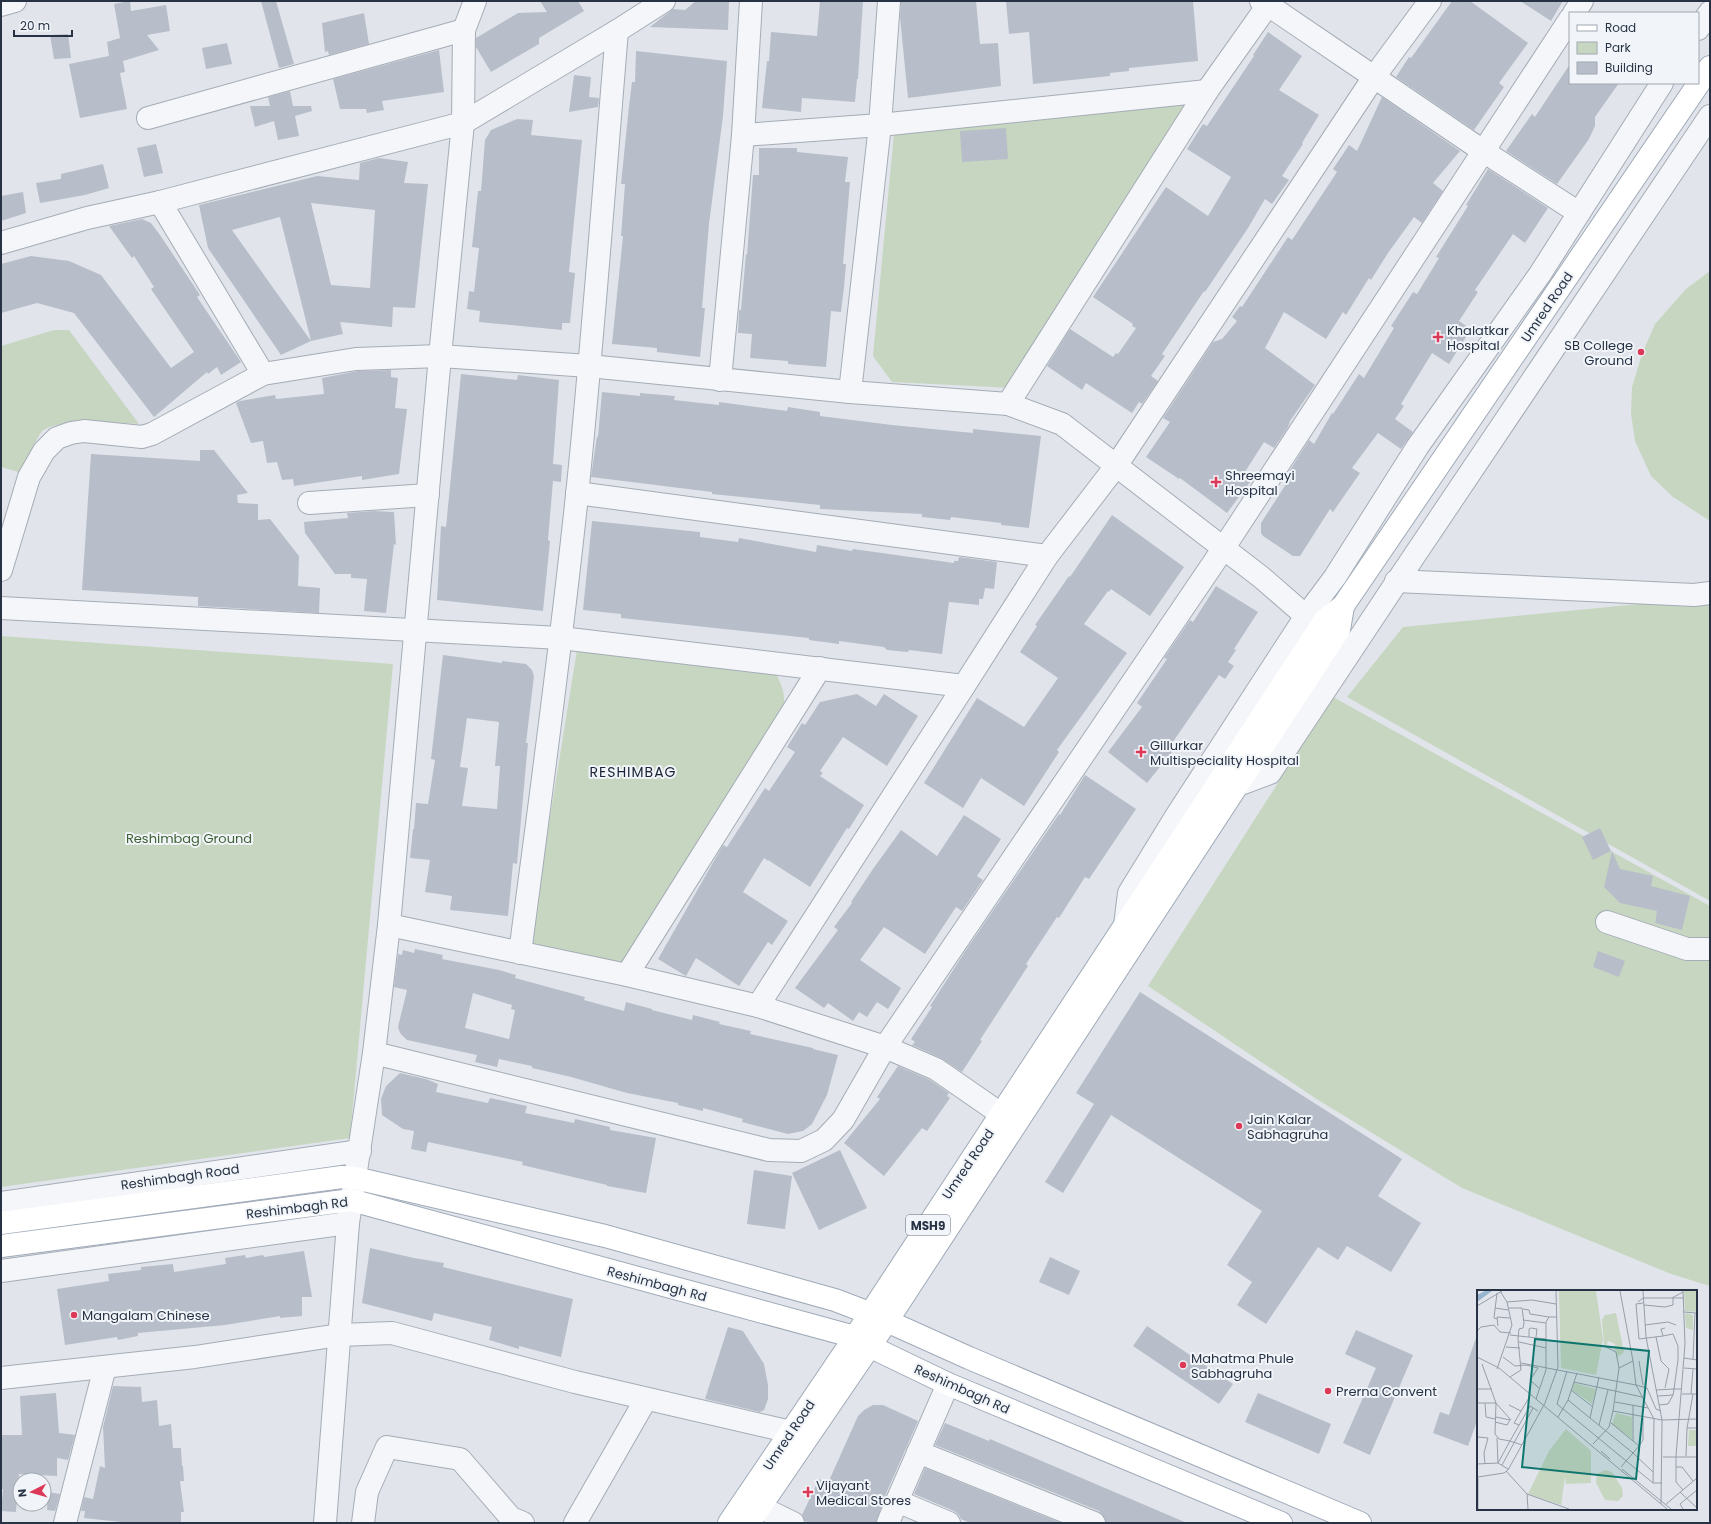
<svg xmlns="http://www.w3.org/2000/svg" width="1711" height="1524" viewBox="0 0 1711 1524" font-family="Poppins,sans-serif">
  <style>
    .green { fill: #c7d6c1 }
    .building { fill: #b7bec9; fill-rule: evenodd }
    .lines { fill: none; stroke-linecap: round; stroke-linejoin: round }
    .minor-casing { stroke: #a5acb6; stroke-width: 24 }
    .major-casing { stroke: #9faab8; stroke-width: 24 }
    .minor { stroke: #f4f6f9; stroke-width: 22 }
    .major { stroke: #fff; stroke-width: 22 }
    .poi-dot { fill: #dc3959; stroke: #f1f4f8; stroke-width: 1.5 }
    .labels { text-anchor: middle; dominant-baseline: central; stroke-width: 4; stroke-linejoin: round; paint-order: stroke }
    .shield { fill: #f1f4f8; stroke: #646d7b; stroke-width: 1 }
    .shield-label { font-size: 12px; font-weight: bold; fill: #273345 }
    .street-label { font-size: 13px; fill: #273345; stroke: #f1f4f8 }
    .poi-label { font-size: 13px; fill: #273345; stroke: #f1f4f8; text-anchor: start }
    .park-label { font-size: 13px; fill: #3e6233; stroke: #f1f4f8 }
    .neighbourhood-label { font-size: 14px; letter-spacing: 1px; fill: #192435; stroke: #f1f4f8 }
    .inset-road { fill: none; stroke: #979ea9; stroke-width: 1 }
    .view { fill: #0f766e; fill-opacity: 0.15; stroke: #0f766e; stroke-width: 2 }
    .inset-edge { fill: none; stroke: #273345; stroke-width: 2 }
  </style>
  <rect width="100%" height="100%" fill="#e1e5eb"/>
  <g class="green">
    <polygon points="1188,103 1013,388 892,382 873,356 894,133"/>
    <polygon points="1710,271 1710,521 1673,497 1651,476 1635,441 1631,414 1632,387 1642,354 1655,324 1686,289"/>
    <path d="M54 330H69L139 424C119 423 52 416 40 434 33 445 28 460 22 473L1 467V346Z"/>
    <polygon points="1710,597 1710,901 1347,697 1403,627"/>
    <polygon points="1,636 393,664 350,1138 1,1187"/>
    <path d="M577 650 776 674C782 685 785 694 784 706L622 968 529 947Z"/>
    <polygon points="1333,697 1710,906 1710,1286 1671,1274 1462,1188 1315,1098 1148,986"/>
  </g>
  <g class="building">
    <polygon points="130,1 131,11 166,5 170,31 147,35 159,50 123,61 125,72 120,73 127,109 80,118 69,64 109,56 107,42 120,38 114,4"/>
    <polygon points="261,1 276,1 294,64 279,68"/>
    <polygon points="540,1 578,1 584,11 539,38 539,44 491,72 476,47 476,38 518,13 547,12"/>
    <polygon points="696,1 729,1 728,30 650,27 673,9 685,10"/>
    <polygon points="820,1 863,1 858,79 857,79 855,102 802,98 801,112 762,108 767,61 769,61 771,32 817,36"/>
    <polygon points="976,1 980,44 998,43 1001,86 908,98 900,17 901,2"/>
    <polygon points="1006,1 1193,1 1198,61 1129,68 1129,71 1110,73 1110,76 1033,84 1029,32 1009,34"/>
    <polygon points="1452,1 1470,1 1528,43 1499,83 1504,87 1474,130 1396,77 1409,57 1411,58"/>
    <polygon points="1520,1 1563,1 1551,21"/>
    <polygon points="364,13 369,44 329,55 328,51 325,52 322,23"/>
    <polygon points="1268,32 1302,56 1279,90 1319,115 1302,143 1303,144 1282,176 1289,180 1272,204 1265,199 1248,228 1205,292 1204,291 1162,354 1165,356 1151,376 1158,381 1142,404 1139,402 1132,413 1086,383 1082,390 1047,366 1070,329 1113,357 1116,353 1118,354 1136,328 1132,326 1133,324 1093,297 1166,187 1208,216 1231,177 1187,149 1203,124 1207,126 1254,56 1253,55"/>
    <polygon points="68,34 71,58 54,59 50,35"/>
    <polygon points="227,43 232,64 206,69 202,48"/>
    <polygon points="439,50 444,92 382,101 384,110 367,113 366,109 340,109 333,79"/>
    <polygon points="636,51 727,61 723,116 709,224 702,308 705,308 700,357 657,352 657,348 612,344 623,236 621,236 625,184 621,184 629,106 632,82 635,82"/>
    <polygon points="1570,64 1570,83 1619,83 1595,117 1595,126 1589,139 1557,184 1506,151 1532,114 1535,117"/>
    <polygon points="574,75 591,77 589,97 599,98 598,107 569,112"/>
    <polygon points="290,91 293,106 311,106 312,111 295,116 299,136 278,140 274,121 255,127 250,106 270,106 268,97"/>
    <polygon points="1382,97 1460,151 1433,183 1443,191 1422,223 1414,217 1388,253 1371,280 1369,278 1346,315 1343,312 1326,339 1284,312 1265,348 1315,385 1290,421 1288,427 1274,448 1264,442 1243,475 1251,481 1227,513 1180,478 1179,479 1146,457 1170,422 1163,418 1213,342 1222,339 1237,321 1232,317 1240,306 1242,307 1288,237 1292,240 1337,172 1333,169 1349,145 1357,151"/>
    <polygon points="517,119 533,120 531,135 582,140 569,272 575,273 570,323 562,323 562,330 479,322 480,311 467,309 469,291 474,292 479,248 472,247 478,191 481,191 485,140 491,130"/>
    <polygon points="1006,128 1008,159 962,162 960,131"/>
    <polygon points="156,144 163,173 144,177 137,148"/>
    <polygon points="759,148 797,148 797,152 848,157 845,182 850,182 843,264 846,264 844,287 841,312 831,311 826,367 788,364 788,361 750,358 752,334 738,333 739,310 741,310 746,254 747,255 753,175 759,175"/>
    <path d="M379 158 408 162 404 183 428 184 415 308 393 307 392 327 340 322 343 334 311 341 281 355 208 248 199 205 317 176 359 180 360 163ZM311 203 375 210 370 288 331 285ZM280 217 311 341 232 230Z"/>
    <polygon points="103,164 109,188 85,195 40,203 36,183 61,179 61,174"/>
    <polygon points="1488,169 1548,208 1525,243 1513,234 1475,290 1478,292 1459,321 1471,329 1449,364 1432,353 1401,404 1404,406 1395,419 1413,432 1401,449 1378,433 1352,468 1360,473 1333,512 1330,509 1300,556 1293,556 1263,536 1261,533 1261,523 1288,481 1285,478 1309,440 1314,444 1332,413 1333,414 1359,374 1364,378 1394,328 1391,326 1413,292 1417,294 1439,258 1436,257 1468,206 1466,205"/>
    <polygon points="23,192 26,213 1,221 1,196"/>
    <polygon points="142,219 151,223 160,235 200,295 197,297 241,362 221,375 217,367 208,374 207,372 154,417 74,313 37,303 1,313 1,264 31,256 69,261 101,275 171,368 194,352 151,289 154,287 134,256 132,258 109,226"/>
    <polygon points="391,370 391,377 398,378 395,408 407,409 399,474 362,480 362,476 294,486 293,479 282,480 277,462 267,463 263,441 251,443 236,403 240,401 275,395 276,399 324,394 322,378 358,371"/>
    <polygon points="461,374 517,380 518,375 559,380 553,464 562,465 561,482 553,481 548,540 550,541 543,611 437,600 441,526 446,527"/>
    <polygon points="602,392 640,396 640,393 675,396 674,400 719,405 719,402 787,411 788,407 820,412 820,416 892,425 973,433 973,429 1041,436 1029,528 1001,525 1001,523 951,517 950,520 922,517 922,514 820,509 820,505 712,494 712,492 591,477 597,436 598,437"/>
    <polygon points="200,450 214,450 248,493 237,495 238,503 258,504 258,520 270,519 299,556 298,586 320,588 319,613 198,606 198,597 82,590 91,454 200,461"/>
    <polygon points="374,511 394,512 396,545 394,544 386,613 364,611 367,579 351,578 351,574 335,574 305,533 304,522 348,518 347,513"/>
    <polygon points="1112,515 1184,567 1150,616 1111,589 1109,592 1108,591 1084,624 1127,653 1057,750 1059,752 1024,806 981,778 963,808 924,783 977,698 1024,727 1058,678 1020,652 1037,626 1035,625 1069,576 1070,577"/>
    <polygon points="592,521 700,532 700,537 738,542 739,538 816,552 817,545 852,551 853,549 954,563 954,561 958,561 959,557 997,562 994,589 985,588 983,599 979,599 979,605 949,602 942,654 909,650 908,652 887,650 884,647 839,641 839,644 809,640 809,638 621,618 621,614 583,610"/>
    <polygon points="1216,586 1258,612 1234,649 1236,650 1228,662 1234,666 1225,679 1219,675 1168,749 1172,752 1147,783 1108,752 1142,707 1137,703 1167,659 1164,658 1190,620 1193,622"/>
    <path d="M443 655 502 663V661L526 664 532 670 534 676 526 743H528L517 864 513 863 508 916 450 910 452 896 425 892 430 860 410 858 413 829H414L416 803 428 804 435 760 431 759ZM467 718 499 722 495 766H500L497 809 462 806 468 768 460 767Z"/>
    <polygon points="857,694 876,706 884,694 918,716 887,766 843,737 820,771 823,773 820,776 864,805 849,829 847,828 810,887 768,860 768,861 764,858 743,892 788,921 772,945 768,942 739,986 696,958 686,976 658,959 723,845 727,847 765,788 769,791 795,752 787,747 802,723 805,725 820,702"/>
    <polygon points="1085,775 1136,809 1089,879 1085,877 1059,918 1057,917 1026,964 1028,966 980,1040 982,1041 962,1072 941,1058 912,1045 915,1042 911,1039 932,1007 930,1006 966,950 1059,814 1060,815"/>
    <polygon points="964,815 1001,839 977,876 983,880 962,911 956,907 925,954 884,927 860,960 901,988 888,1009 877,1002 867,1017 859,1012 853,1021 828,1003 824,1008 795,988 838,930 834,927 852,903 851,902 873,869 901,830 937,856"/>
    <polygon points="1600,828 1611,851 1593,860 1582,837"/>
    <polygon points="1612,851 1620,869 1653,876 1651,886 1690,896 1682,930 1655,923 1657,911 1620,903 1604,887"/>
    <path d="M415 949 443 955 442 959 499 970 516 975 515 978 585 997 584 1000 624 1011 626 1002 652 1009V1010L692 1020 693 1015 720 1022 719 1024 751 1031 750 1034 813 1048V1049L838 1055 827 1095 812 1124 807 1128 803 1131 788 1134 742 1122 743 1119 703 1108V1111L678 1105V1103L627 1093 571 1077 532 1068V1066L499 1059 497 1067 475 1062 477 1055 407 1040 400 1033 398 1027 407 990 394 987 398 954 402 955 403 950 414 953ZM473 993 512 1005 511 1009 515 1010 509 1039 465 1028Z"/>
    <polygon points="1598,951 1625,961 1619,977 1593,967"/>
    <polygon points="1140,992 1402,1159 1378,1196 1421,1223 1391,1272 1347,1246 1338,1260 1318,1247 1266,1324 1237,1305 1252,1282 1227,1265 1262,1211 1111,1115 1063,1193 1045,1182 1094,1104 1076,1093"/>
    <polygon points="898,1066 930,1080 949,1093 947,1096 950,1098 927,1131 922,1128 884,1176 844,1143 880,1099 877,1097"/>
    <polygon points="400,1073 426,1079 438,1084 436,1092 488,1103 490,1098 527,1106 525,1113 574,1123 575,1119 610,1127 610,1130 656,1138 646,1193 607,1186 607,1185 522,1165 523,1162 428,1142 426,1152 411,1149 414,1131 403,1129 382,1115 381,1099 386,1086"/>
    <polygon points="840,1150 867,1208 819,1230 792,1173"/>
    <polygon points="754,1170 792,1176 785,1229 747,1224"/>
    <polygon points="370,1248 414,1258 444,1263 443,1267 573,1299 561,1357 519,1346 519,1349 489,1340 492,1327 434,1313 432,1321 362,1303"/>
    <polygon points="304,1251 312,1297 302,1297 302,1316 280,1318 280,1316 225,1325 138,1333 138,1336 118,1340 117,1337 65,1345 57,1289 109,1281 108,1274 141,1270 141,1267 173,1264 174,1272 226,1264 225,1258 245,1255 246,1258 263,1255 264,1257"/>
    <polygon points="1050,1257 1080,1271 1069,1295 1039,1282"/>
    <polygon points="1147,1326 1233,1384 1219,1404 1133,1346"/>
    <polygon points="728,1327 743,1331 764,1364 768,1385 768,1399 764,1410 760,1412 705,1399"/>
    <polygon points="1356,1330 1413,1355 1370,1455 1343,1443 1376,1368 1345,1354"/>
    <polygon points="1476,1338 1478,1339 1478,1418 1468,1446 1433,1433 1440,1412 1449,1415"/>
    <polygon points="113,1386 141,1387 142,1402 157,1400 159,1426 171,1424 173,1448 181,1448 182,1466 183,1466 184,1481 180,1481 184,1512 181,1512 181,1523 130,1523 84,1518 85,1511 81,1511 84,1497 93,1499 100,1466 105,1468 103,1427"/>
    <polygon points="56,1393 59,1433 75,1435 68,1460 57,1458 57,1476 19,1474 16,1512 1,1511 3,1489 1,1489 2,1435 22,1435 20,1396"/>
    <polygon points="1258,1393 1331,1424 1319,1454 1245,1422"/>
    <polygon points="873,1405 883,1405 918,1421 885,1496 876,1523 809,1523 805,1521 802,1515 819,1479 828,1483 858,1416 864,1410"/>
    <polygon points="945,1423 989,1441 990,1439 1187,1523 1106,1523 1104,1516 1099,1511 935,1445"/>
    <polygon points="925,1468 1061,1523 970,1523 961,1519 959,1515 954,1511 914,1494"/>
    <polygon points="48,1492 60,1494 55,1511 47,1510"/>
  </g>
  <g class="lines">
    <g class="minor-casing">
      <g id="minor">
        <polyline points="475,1 464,30 463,123 160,202 263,374 356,359 440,356 589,366 850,392"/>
        <polyline points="889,1 880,125 850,392 1008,404 1062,424 1261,577 1306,616"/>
        <polyline points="1430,1 1374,77 1483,151 1579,213"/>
        <polyline points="1,5 15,1"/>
        <polyline points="1574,13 1582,1"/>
        <polyline points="1698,29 1710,12"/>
        <polyline points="1207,91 1268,5 1261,1"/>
        <polyline points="148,118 464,30"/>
        <polyline points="743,135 880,125 1207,91 1008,404"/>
        <polyline points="1,243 87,218 160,202"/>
        <polyline points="720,380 743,135 751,1"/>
        <polyline points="577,493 1047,556"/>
        <polyline points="309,503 428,495"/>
        <polyline points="1,570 29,477 44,451 57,438 71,433 84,431 142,437 152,434 263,374"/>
        <polyline points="1396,581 1694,595 1710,593"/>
        <polyline points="1,608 561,638 964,686 1047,556 1116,466 1374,77 1268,5"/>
        <path d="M1238 785 1270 773C1415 553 1562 335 1710 116"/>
        <polyline points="1607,922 1687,949 1710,949"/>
        <polyline points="389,925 627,975 758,1006 964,686"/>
        <polyline points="1125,925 1129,893 1175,818 1263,682 1306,616 1335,577 1418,446 1540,274 1662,83"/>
        <path d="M520 953C540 801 561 648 577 495 593 341 604 186 617 31"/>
        <polyline points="627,975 820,668"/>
        <polyline points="758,1006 885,1047 936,1069 1001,1114"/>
        <polyline points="374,1053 769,1150 801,1151 824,1140 843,1120 885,1047 1223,549 1570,19"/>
        <polyline points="1,1203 360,1151"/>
        <polyline points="1,1271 348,1223"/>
        <polyline points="1,1378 195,1357 339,1335 392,1333 575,1382 791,1432"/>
        <polyline points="948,1384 897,1501 949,1523"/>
        <polyline points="918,1452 1094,1523"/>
        <polyline points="760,1507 793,1523"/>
        <polyline points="65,1523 105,1367"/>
        <polyline points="325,1523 348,1223 374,1053 389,925 440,356 463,123 617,31 664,1"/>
        <polyline points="363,1523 367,1492 387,1447 460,1459 511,1518 523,1523"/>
        <polyline points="575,1523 646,1399"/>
        <polyline points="888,1523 897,1501"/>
      </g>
    </g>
    <g class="major-casing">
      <g id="major">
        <polyline points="1,1223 342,1177 355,1178 605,1236 835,1300 869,1313 969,1358 1360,1523"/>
        <polyline points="1,1246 351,1200 855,1337 869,1346 948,1384 1281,1523"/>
        <polyline points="729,1523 855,1337 1325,620 1343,606 1710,67"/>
        <polyline points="749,1523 887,1321 1339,630 1343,606"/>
      </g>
    </g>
    <use href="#minor" class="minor"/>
    <use href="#major" class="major"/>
  </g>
  <g class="poi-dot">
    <path d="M1436 331h4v4h4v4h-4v4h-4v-4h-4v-4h4z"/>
    <circle cx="1641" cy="352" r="4"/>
    <path d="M1214 476h4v4h4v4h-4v4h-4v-4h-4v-4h4z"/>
    <path d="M1139 746h4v4h4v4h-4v4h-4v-4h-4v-4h4z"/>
    <circle cx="1239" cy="1126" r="4"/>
    <circle cx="74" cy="1315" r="4"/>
    <circle cx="1183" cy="1365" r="4"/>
    <circle cx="1328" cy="1391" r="4"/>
    <path d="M806 1486h4v4h4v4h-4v4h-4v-4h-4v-4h4z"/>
  </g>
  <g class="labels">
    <rect class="shield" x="906" y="1215" width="44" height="20" rx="3"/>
    <g class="shield-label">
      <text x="928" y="1225">MSH9</text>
    </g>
    <g class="street-label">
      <text transform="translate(1547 307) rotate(-56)">Umred Road</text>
      <text transform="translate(968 1164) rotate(-56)">Umred Road</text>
      <text transform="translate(180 1177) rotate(-8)">Reshimbagh Road</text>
      <text transform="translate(297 1208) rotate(-7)">Reshimbagh Rd</text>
      <text transform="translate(657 1284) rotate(15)">Reshimbagh Rd</text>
      <text transform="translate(962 1389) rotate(24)">Reshimbagh Rd</text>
      <text transform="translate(789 1435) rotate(-56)">Umred Road</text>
    </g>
    <g class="poi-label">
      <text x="1447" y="330">Khalatkar<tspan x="1447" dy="15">Hospital</tspan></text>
      <text x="1633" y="345" text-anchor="end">SB College<tspan x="1633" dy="15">Ground</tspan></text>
      <text x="1225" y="475">Shreemayi<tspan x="1225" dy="15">Hospital</tspan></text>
      <text x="1150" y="745">Gillurkar<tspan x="1150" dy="15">Multispeciality Hospital</tspan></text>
      <text x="1247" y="1119">Jain Kalar<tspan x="1247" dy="15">Sabhagruha</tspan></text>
      <text x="82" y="1315">Mangalam Chinese</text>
      <text x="1191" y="1358">Mahatma Phule<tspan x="1191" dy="15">Sabhagruha</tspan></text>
      <text x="1336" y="1391">Prerna Convent</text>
      <text x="816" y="1485">Vijayant<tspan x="816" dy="15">Medical Stores</tspan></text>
    </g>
    <g class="park-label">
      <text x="189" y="838">Reshimbag Ground</text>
    </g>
    <g class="neighbourhood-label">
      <text x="633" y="772">RESHIMBAG</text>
    </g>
  </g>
  <g transform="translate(1477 1290)">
    <rect width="220" height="220" fill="#e1e5eb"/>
    <path d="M82 1H119L126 49 119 85 84 78ZM207 1H220V22L208 21ZM139 23 147 62 139 68V61L137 59 138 54 131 51 129 56 127 55 125 30 128 25ZM210 23 216 25V40L209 38 208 25ZM97 93 119 99 115 114 95 100ZM139 123 155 127V149L135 134ZM89 139 114 161V193L89 194 88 187 84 215 51 204 72 161ZM212 140H220V156H211ZM128 180 135 182 145 198 146 206 141 211 128 210 119 193 120 184Z" fill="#c7d6c1"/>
    <path d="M8 1H15L0 12V5Z" fill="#98b5cf"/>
    <path class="inset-road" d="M143 1 156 71M166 1 169 47 185 130 184 214M195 8 206 2M30 12 55 10 79 14M161 12 166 8H207M166 13 159 14 162 49 186 46 184 39 188 38M167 15 188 17 196 15V8M0 16 25 1M18 18 31 20M31 18H45L47 33 46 38 42 39 41 49 44 80 33 87M46 19 52 20 53 24 72 27M207 22 219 23M20 29 17 28 20 3M46 30 69 33M168 35 191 32 199 35M21 36 20 27 33 28M0 41 4 37 17 35 23 42 34 43M33 45 69 49M52 47V39L54 38 60 39 59 47M179 47 184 71 192 79 188 98M42 52 69 58M127 56 139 62 142 78M29 57 43 58M0 67 22 78 190 219M26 67 38 76 49 75 61 78 53 90 62 98M207 68 220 70M216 69 218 23M162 71 166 95M44 73 159 95 177 129 176 193H185M5 74 19 113 18 144 22 149 33 151 21 173M207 78 220 79M20 79 35 35 30 12 23 1M90 81 80 114 176 193M100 83 91 110 113 128M122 87 113 128 156 163 162 156M97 92 165 107M0 99H15M94 100 116 117M179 100 197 99 201 70V56L196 44 186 46M205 104H220M214 104 216 79M196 105 197 99H205M181 106 196 105 191 114 182 115M59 109 69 80V32L72 27H80M18 112 34 130M138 112 171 118M0 113H19M8 113 9 127 18 129M32 115 44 121M0 117V168M136 121 142 78 156 71 159 95 170 98 179 119 184 121M81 127 91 110M18 132 30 135 33 130 19 127M134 133 156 151V115M42 135 37 133 53 106M122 135 131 100M210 138 216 104M1 147 11 148 7 163 8 174M20 148 21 173M156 151 162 156 166 150V128M116 154 132 137 136 121 185 130 220 129M45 155 33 151 53 116 61 121M124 161 133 169M209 166 210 138H220M186 167H220M0 174 21 173 31 179M25 175 56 118M144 177 156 163 176 182M199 177H205L216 191M145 179 194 219M29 181 50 204 92 219M1 187 27 183 31 180 68 113 81 77 79 1M1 188V219M206 200 199 192V166L208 54 206 1M203 202 220 218M50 204 51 219M188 215 220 188M206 219 203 214 220 200"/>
    <path class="view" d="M58 49 172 61 159 189 45 177Z"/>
    <rect width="220" height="220" class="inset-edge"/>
  </g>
  <rect width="1711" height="1524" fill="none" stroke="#273345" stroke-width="4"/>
  <rect x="1569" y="12" width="130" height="72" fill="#f1f4f8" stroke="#a0a7b0"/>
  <rect x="1577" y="25" width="20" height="6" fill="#ffffff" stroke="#a0a7b0"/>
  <text x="1605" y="32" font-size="12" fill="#273345">Road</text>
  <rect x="1577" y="42" width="20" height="12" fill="#c7d6c1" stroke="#a0a7b0"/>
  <text x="1605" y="52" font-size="12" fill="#273345">Park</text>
  <rect x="1577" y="62" width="20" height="12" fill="#b7bec9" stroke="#a0a7b0"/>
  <text x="1605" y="72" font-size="12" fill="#273345">Building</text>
  <g transform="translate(32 1492) rotate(264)"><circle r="19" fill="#f1f4f8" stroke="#a0a7b0"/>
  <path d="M0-3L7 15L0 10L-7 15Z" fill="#dc3959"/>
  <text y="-6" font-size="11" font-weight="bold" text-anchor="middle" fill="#273345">N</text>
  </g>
  <path d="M14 30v6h58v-6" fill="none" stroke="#273345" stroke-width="2"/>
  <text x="20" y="30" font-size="12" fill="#273345" stroke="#f1f4f8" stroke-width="3" paint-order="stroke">20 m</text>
</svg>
